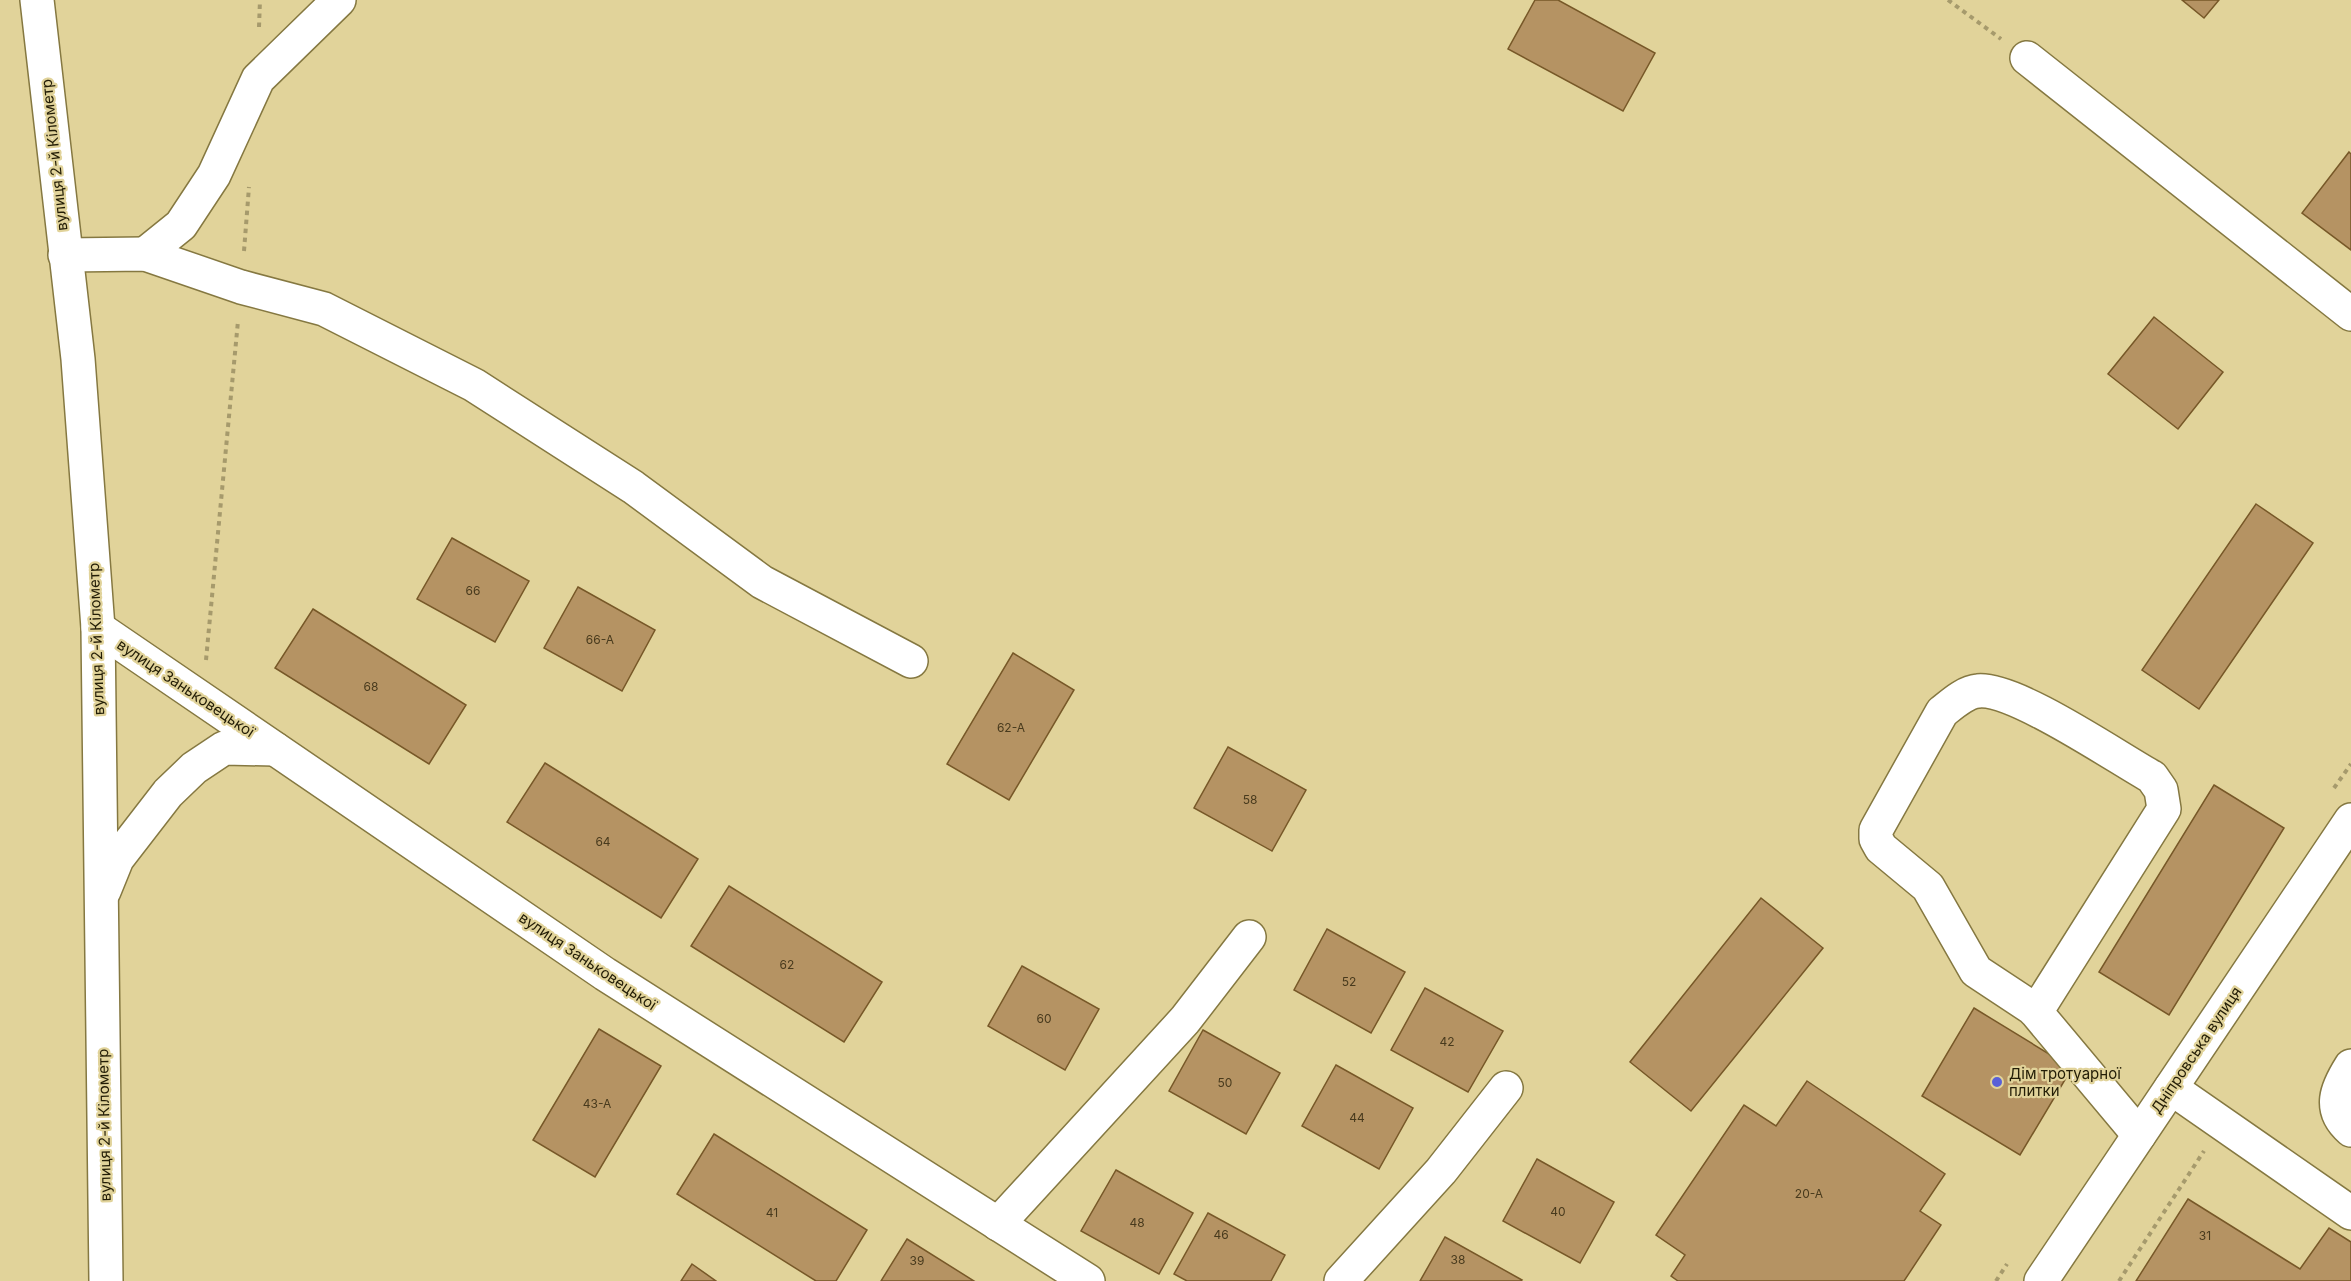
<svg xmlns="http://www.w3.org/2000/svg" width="2351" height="1281" viewBox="0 0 2351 1281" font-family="Inter,sans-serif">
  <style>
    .building { fill: #b59363; stroke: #775828; stroke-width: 1.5 }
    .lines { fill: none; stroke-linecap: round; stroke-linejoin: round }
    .minor-casing { stroke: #857841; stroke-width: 36 }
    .path { stroke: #a69a6c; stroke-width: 4; stroke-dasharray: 4.5 4.5; stroke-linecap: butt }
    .minor { stroke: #fff; stroke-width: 33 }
    .poi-dot { fill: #5960d7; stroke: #e1d39a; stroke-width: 2 }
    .labels { text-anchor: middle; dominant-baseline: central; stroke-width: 4.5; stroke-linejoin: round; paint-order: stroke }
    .number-label { font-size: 12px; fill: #483a1d }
    .street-label { font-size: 15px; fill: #231d06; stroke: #e1d39a }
    .poi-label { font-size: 15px; fill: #231d06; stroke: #e1d39a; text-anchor: start }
  </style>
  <rect width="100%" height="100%" fill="#e1d39a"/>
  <g class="building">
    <polygon points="1535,0 1558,0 1655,53 1623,111 1508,49"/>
    <polygon points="2182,0 2219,0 2204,18"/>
    <polygon points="2349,152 2351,154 2351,250 2302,213"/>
    <polygon points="2154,317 2223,372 2178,429 2108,374"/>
    <polygon points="2256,504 2313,543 2199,709 2142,670"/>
    <polygon points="452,538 529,581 495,642 417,599"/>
    <polygon points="578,587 655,630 622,691 544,648"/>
    <polygon points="313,609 466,705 429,764 275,668"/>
    <polygon points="1013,653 1074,690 1009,800 947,764"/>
    <polygon points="1228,747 1306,790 1272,851 1194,808"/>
    <polygon points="545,763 698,859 661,918 507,822"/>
    <polygon points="2214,785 2284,828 2169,1015 2099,972"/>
    <polygon points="729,886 882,982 844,1042 691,946"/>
    <polygon points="1761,898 1823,948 1691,1111 1630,1062"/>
    <polygon points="1327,929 1405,972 1371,1033 1294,990"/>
    <polygon points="1022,966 1099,1009 1065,1070 988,1026"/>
    <polygon points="1425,988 1503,1031 1468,1092 1391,1050"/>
    <polygon points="1974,1008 2072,1068 2020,1155 1922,1096"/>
    <polygon points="599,1029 661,1066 595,1177 533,1140"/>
    <polygon points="1203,1030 1280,1073 1246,1134 1169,1091"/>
    <polygon points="1336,1065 1413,1108 1379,1169 1302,1126"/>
    <polygon points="1807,1081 1945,1174 1920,1211 1941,1225 1904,1281 1678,1281 1671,1276 1685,1255 1656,1235 1744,1105 1776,1126"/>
    <polygon points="714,1134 867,1230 836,1281 816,1281 677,1194"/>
    <polygon points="1537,1159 1614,1202 1580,1263 1503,1221"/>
    <polygon points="1116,1170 1193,1213 1159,1274 1081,1231"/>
    <polygon points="2188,1199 2300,1269 2329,1228 2351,1242 2351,1281 2136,1281"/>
    <polygon points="1208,1213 1285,1255 1271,1281 1187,1281 1174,1274"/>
    <polygon points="1445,1237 1522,1280 1521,1281 1420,1281"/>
    <polygon points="907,1239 974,1281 881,1281"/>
    <polygon points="692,1264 716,1281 681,1281"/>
  </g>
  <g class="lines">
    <g class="minor-casing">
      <g id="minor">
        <polyline points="37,0 78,359 98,628 106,1281"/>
        <polyline points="2027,58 2351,314"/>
        <polyline points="145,254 181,225 214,175 258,79 339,0"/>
        <polyline points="65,255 145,254 241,287 324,309 474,385 633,487 762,582 911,661"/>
        <polyline points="98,628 605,974 1088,1281"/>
        <polyline points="104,891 117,859 168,793 194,768 224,748 275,749"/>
        <path d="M2036 1012 2164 809 2161 790 2152 777C2116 757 2014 687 1978 691 1965 692 1952 704 1942 712L1876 830V839L1881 848 1928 887 1976 971 2032 1008 2036 1012 2139 1135"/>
        <path d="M2351 1066C2337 1088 2327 1109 2351 1130"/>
        <polyline points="2171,1088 2351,1213"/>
        <polyline points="998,1224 1185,1020 1249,937"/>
        <polyline points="1341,1281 1441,1171 1506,1088"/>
        <polyline points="2041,1281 2351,820"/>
      </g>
    </g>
    <g class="path">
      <polyline points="1948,0 2001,39"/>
      <polyline points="259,27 260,0"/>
      <polyline points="244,251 249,187"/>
      <polyline points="206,660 238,321"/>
      <polyline points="2334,788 2351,764"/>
      <polyline points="1996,1281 2007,1264"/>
      <polyline points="2119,1281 2204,1151"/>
    </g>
    <use href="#minor" class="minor"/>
  </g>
  <circle class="poi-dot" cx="1997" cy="1082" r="6"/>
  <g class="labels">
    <g class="number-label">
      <text x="473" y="590">66</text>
      <text x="600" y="639">66-А</text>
      <text x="371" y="686">68</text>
      <text x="1011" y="727">62-А</text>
      <text x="1250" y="799">58</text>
      <text x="603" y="841">64</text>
      <text x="787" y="964">62</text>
      <text x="1349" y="981">52</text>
      <text x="1044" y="1018">60</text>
      <text x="1447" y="1041">42</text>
      <text x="1225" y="1082">50</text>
      <text x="597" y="1103">43-А</text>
      <text x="1357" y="1117">44</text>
      <text x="1809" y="1193">20-А</text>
      <text x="1558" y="1211">40</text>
      <text x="772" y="1212">41</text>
      <text x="1137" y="1222">48</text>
      <text x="1221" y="1234">46</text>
      <text x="2205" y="1235">31</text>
      <text x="1458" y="1259">38</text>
      <text x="917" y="1260">39</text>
    </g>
    <g class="street-label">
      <text transform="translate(54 155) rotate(-96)">вулиця 2-й Кілометр</text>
      <text transform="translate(96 639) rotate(-92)">вулиця 2-й Кілометр</text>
      <text transform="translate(186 688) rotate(34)">вулиця Заньковецької</text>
      <text transform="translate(588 961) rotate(34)">вулиця Заньковецької</text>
      <text transform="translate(2196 1050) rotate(-56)">Дніпровська вулиця</text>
      <text transform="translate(104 1125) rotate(-91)">вулиця 2-й Кілометр</text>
    </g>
    <g class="poi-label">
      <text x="2009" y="1073">Дім тротуарної<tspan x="2009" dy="17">плитки</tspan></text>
    </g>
  </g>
</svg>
